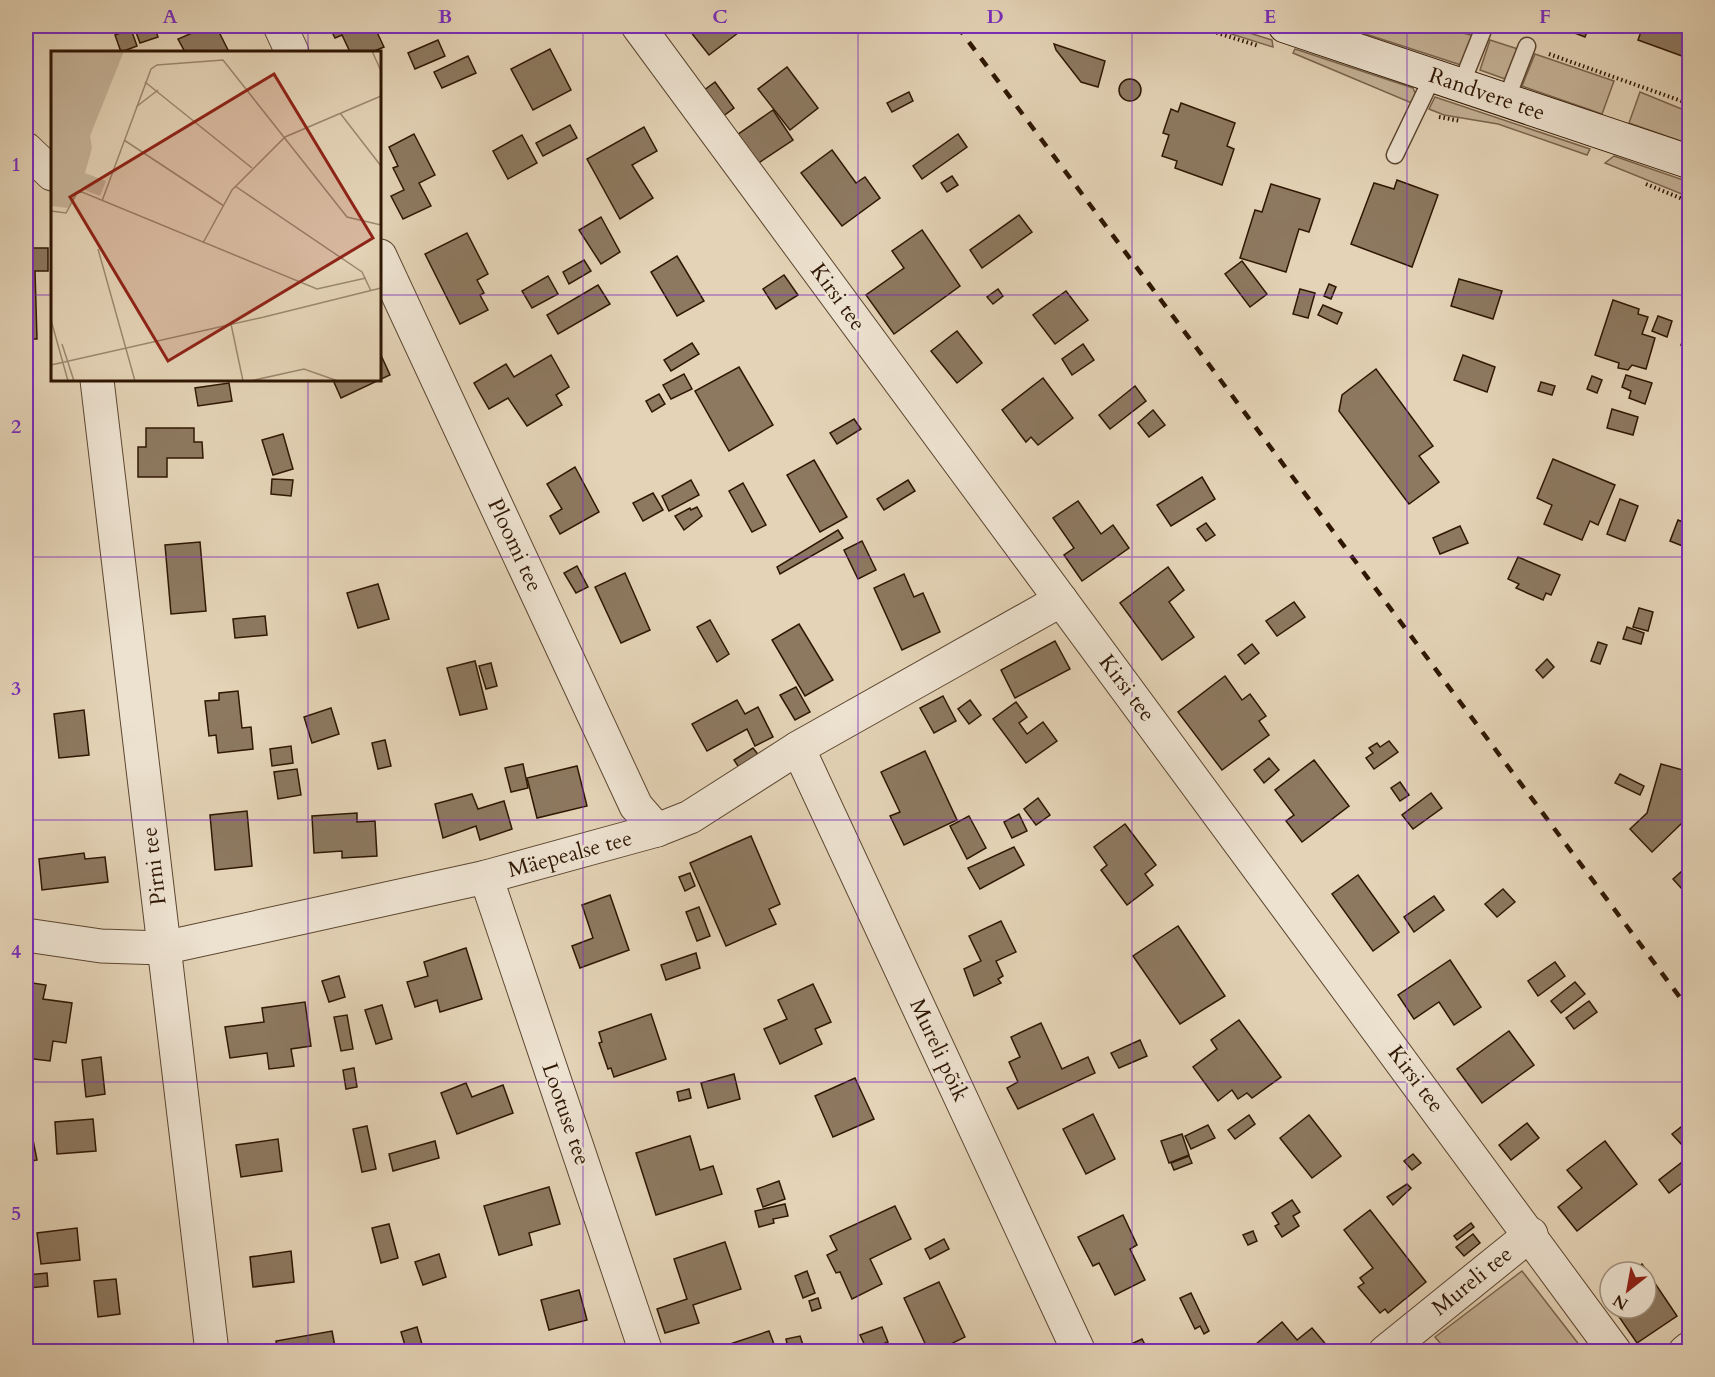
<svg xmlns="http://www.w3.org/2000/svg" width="1715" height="1377" viewBox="0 0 1715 1377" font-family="Cardo,serif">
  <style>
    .green { fill: #c5b398; stroke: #7a654e; stroke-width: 1.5 }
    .building { fill: #8d7960; stroke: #2f1703; stroke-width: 1.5 }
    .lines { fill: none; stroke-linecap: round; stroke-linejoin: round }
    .service-casing { stroke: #5c4630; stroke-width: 19 }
    .minor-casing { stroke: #5c4630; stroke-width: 35 }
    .secondary-casing { stroke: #2f1703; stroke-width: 35 }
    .path { stroke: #2f1703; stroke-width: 4; stroke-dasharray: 1.5 3; stroke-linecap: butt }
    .service { stroke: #ede2d0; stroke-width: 16 }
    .minor { stroke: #ede2d0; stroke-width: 33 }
    .secondary { stroke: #ede2d0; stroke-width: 33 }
    .rail { stroke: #2f1703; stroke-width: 4.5; stroke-dasharray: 10 10; stroke-linecap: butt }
    .grid { fill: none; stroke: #7b2cbf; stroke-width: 1.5; stroke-opacity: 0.55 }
    .labels { text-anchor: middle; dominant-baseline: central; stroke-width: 5; stroke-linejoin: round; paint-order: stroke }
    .street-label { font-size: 22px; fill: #2f1703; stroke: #ede2d0 }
    .inset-road { fill: none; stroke: #9c886e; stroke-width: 1.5 }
    .view { fill: #8f2418; fill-opacity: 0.15; stroke: #8f2418; stroke-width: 3 }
    .inset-edge { fill: none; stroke: #2f1703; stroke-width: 3 }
    .neatline { fill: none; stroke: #7b2cbf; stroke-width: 2 }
    .grid-label { font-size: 20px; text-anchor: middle; font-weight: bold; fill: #7b2cbf }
  </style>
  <rect width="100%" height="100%" fill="#e4d3b6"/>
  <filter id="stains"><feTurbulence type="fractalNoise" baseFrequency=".00333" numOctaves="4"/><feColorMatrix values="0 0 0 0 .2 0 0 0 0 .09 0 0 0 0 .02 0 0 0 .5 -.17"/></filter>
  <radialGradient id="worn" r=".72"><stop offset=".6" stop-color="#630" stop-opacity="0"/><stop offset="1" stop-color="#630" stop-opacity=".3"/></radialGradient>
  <g class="green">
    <polygon points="1206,26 1227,26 1272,40 1273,47"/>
    <polygon points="1341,26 1438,26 1474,36 1464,66"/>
    <polygon points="1490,40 1518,49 1508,80 1480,70"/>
    <polygon points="1295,49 1413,88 1416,95 1414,104 1293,53"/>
    <polygon points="1535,54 1614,81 1602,114 1522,86"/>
    <polygon points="1640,92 1689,112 1689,144 1629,123"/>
    <polygon points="1435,97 1590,149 1587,155 1498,124 1444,115 1429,109"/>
    <polygon points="1614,156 1689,182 1689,197 1605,163"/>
    <polygon points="1522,1271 1584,1351 1447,1351 1435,1337"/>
  </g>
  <g class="building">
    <polygon points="137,26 154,26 158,37 140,43 134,27"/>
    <polygon points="208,26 216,26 229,52 185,52 178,39"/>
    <polygon points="329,26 374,26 384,47 372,52 350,52 342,35 335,38"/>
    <polygon points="686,26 747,26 709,55"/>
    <polygon points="1569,26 1589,26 1585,37 1567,30"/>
    <polygon points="1643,26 1690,26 1690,35 1682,56 1638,40"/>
    <polygon points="131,29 137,46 121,52 115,35"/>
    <polygon points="438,40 445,56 415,69 408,53"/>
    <polygon points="1054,44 1105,61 1098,87 1081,82 1056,50"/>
    <polygon points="550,49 571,90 533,110 511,69"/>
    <polygon points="468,56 476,73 442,88 434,72"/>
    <polygon points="787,67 818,108 790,130 758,89"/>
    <circle cx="1130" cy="90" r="11"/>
    <polygon points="715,82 734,108 722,117 703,91"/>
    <polygon points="909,92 913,101 892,112 887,103"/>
    <polygon points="1181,103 1235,123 1227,146 1234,149 1222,185 1175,168 1177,161 1162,156 1169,135 1163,133 1171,109 1178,112"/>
    <polygon points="773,110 793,140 754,166 734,137"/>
    <polygon points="570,125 577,138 543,156 536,143"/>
    <polygon points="644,127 657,151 632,165 653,198 620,219 587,159"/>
    <polygon points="414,134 435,175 419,183 431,206 403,219 391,196 404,190 393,168 398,166 389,147"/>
    <polygon points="958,134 967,147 922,179 913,166"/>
    <polygon points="522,135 537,163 508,179 493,151"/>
    <polygon points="832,150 856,183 865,177 880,198 842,226 801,173"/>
    <polygon points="952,176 958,185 947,192 941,183"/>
    <polygon points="1397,180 1438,195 1412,267 1351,244 1374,183 1394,189"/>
    <polygon points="1271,184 1320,199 1309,232 1299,229 1286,272 1240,258 1255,210 1262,212"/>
    <polygon points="1019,215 1032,232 982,268 970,250"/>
    <polygon points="601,217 620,252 601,264 579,230"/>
    <polygon points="922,230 960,286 894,334 866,295 904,268 892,251"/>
    <polygon points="467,233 488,274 477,280 484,293 480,295 488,310 460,324 425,254"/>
    <polygon points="26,248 48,248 48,271 35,271 37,339 26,339"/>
    <polygon points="677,256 704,301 677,316 651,272"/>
    <polygon points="584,260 591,271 569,284 563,272"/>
    <polygon points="1242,261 1267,294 1250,307 1225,274"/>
    <polygon points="784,275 798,295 776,309 763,289"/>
    <polygon points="548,276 558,294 532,308 522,291"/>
    <polygon points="1459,279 1502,291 1493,319 1451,306"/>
    <polygon points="1329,284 1336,287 1331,299 1324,296"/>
    <polygon points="598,285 610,304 558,334 547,315"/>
    <polygon points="998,289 1003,296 993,304 987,297"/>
    <polygon points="1300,289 1315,293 1308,318 1293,314"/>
    <polygon points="1066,291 1088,320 1055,344 1033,315"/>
    <polygon points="1613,300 1639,309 1638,314 1648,317 1642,334 1655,338 1646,369 1632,365 1628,370 1618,368 1619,363 1595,355"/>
    <polygon points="1323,305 1342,313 1337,324 1318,315"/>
    <polygon points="1658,316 1672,321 1667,337 1652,331"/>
    <polygon points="1690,322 1690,349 1681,345"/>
    <polygon points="957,331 982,363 957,383 931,351"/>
    <polygon points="692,343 699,354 671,371 664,360"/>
    <polygon points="1083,344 1094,360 1072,375 1062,359"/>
    <polygon points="380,353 390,375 341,398 333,380 380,380"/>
    <polygon points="551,355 569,387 556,395 562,405 527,426 508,398 489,409 474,383 506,364 514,377"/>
    <polygon points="1463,355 1495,367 1487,392 1454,380"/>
    <polygon points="739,367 773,425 729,451 695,391"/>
    <polygon points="1376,369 1433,446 1419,456 1439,482 1409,504 1339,411 1342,395"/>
    <polygon points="684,374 692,389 671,399 663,385"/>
    <polygon points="1626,375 1652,383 1645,404 1629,398 1631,391 1622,387"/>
    <polygon points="1592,376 1602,380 1597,393 1587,389"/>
    <polygon points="1043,378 1073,418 1038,445 1031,437 1026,442 1002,410"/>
    <polygon points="1541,382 1555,386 1552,395 1538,391"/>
    <polygon points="229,383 232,401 198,406 195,388"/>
    <polygon points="1135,386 1146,401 1110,429 1099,415"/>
    <polygon points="659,394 665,404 652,412 646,401"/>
    <polygon points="1612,409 1638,417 1633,435 1607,428"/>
    <polygon points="1153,410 1165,425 1149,437 1138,423"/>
    <polygon points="854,419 861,429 837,444 830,433"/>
    <polygon points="146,428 194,428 194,442 202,442 203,458 167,458 167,477 138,477 138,447 146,447"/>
    <polygon points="283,434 293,469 273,475 262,440"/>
    <polygon points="1553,459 1615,485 1598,525 1590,521 1582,540 1544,524 1552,505 1537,498"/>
    <polygon points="814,460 847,517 820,532 787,475"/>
    <polygon points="575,467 599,512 560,534 550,516 562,509 547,484"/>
    <polygon points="1202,477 1215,499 1171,526 1157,505"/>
    <polygon points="272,479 293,480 291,496 271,494"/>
    <polygon points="691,480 699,495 669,511 662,496"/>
    <polygon points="908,480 915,491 884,510 877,499"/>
    <polygon points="743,483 766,525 752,532 729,491"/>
    <polygon points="653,493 663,510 643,521 633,503"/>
    <polygon points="1620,499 1638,506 1625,541 1607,534"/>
    <polygon points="1078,501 1101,534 1113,525 1129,548 1082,581 1064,555 1074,548 1053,518"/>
    <polygon points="697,507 702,516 684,530 675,516 690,508 691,510"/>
    <polygon points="1678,520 1690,525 1690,549 1670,541"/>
    <polygon points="1206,523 1215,535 1206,541 1197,529"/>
    <polygon points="1460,526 1468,543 1440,554 1433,538"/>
    <polygon points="838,530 843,538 780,574 777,567"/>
    <polygon points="862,541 876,570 858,579 844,550"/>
    <polygon points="200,542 206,611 171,614 165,545"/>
    <polygon points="1518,557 1560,575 1551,595 1546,593 1543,600 1516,588 1519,584 1508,579"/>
    <polygon points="577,566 588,587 576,593 564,573"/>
    <polygon points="1168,567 1184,590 1169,602 1194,637 1162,660 1120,603"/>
    <polygon points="625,573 650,630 621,643 595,587"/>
    <polygon points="904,574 914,597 923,593 940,632 902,650 874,588"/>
    <polygon points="378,584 389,619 358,628 347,593"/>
    <polygon points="1294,602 1305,617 1277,636 1266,621"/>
    <polygon points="1639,608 1653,612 1648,631 1633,627"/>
    <polygon points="265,616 267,635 235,638 233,619"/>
    <polygon points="710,620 729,654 717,662 697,627"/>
    <polygon points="799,624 833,680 805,696 772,640"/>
    <polygon points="1627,627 1644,633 1641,644 1623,639"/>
    <polygon points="1055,641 1070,669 1015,698 1001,670"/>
    <polygon points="1598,642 1607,645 1600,664 1591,661"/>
    <polygon points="1252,644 1259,653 1245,664 1238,655"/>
    <polygon points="1547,659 1554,667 1543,678 1536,670"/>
    <polygon points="475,661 487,709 460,715 447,668"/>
    <polygon points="491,663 497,686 486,689 479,666"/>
    <polygon points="1225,676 1242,700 1250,694 1266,716 1259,721 1269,735 1222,770 1178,712"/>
    <polygon points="796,687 810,712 795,720 780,695"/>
    <polygon points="238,691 242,728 251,727 253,749 218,753 216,735 209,736 205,701 219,700 219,693"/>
    <polygon points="943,696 956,721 934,733 920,708"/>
    <polygon points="737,700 745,714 758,707 773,737 755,746 747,729 707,751 692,724"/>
    <polygon points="970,700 981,715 969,724 958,709"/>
    <polygon points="1016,702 1027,717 1019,723 1027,734 1043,722 1057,741 1026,763 993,719"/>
    <polygon points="331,708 339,734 312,743 304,717"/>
    <polygon points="84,710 89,755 59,758 54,714"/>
    <polygon points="385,740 391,766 378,769 372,743"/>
    <polygon points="1389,741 1398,752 1374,769 1366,758 1373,753 1369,748 1377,743 1380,747"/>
    <polygon points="291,746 293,763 272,766 270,749"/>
    <polygon points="753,748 760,757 740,769 734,760"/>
    <polygon points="925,751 957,820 904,845 890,816 900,812 881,772"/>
    <polygon points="1269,758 1279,770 1264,783 1254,770"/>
    <polygon points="1314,760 1349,806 1302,842 1286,821 1294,815 1275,790"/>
    <polygon points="523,764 528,788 511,792 505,768"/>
    <polygon points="1661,764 1690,772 1690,825 1682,823 1652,852 1630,829 1647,813"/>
    <polygon points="577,766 587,806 537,818 527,778"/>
    <polygon points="297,769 301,795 278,799 274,772"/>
    <polygon points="1620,774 1644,786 1640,795 1615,783"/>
    <polygon points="1400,782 1409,795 1400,801 1391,788"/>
    <polygon points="1431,793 1442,808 1413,829 1402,815"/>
    <polygon points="472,794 478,809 504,801 512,829 480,840 476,826 443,838 435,804"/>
    <polygon points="1038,798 1050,815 1036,825 1024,809"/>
    <polygon points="247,811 252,866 215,870 210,815"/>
    <polygon points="357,813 357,822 375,821 377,856 342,858 342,851 314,853 312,816"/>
    <polygon points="1019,814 1027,831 1012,838 1004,822"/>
    <polygon points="969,816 986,848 967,859 950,826"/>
    <polygon points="1125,824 1156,865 1145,874 1153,885 1127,905 1101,870 1107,865 1094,847"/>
    <polygon points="751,836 780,904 769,909 776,924 726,946 690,863"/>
    <polygon points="1014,847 1024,865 980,889 968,868"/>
    <polygon points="84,853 85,859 105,857 108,882 42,890 39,859"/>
    <polygon points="1690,864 1690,883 1682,889 1673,879"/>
    <polygon points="690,873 695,886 685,891 679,877"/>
    <polygon points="1358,875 1399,932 1373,951 1332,894"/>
    <polygon points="1503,889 1515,902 1497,917 1485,904"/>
    <polygon points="610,895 629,950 580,968 572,946 593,938 582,905"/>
    <polygon points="1434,896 1444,910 1414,932 1404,917"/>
    <polygon points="699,907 710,936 697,941 686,912"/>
    <polygon points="1001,921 1016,952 996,961 1003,976 998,979 1001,983 974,996 964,969 981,961 969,936"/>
    <polygon points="1178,926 1225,996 1180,1024 1133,956"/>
    <polygon points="466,948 482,999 440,1012 437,1000 415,1007 407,982 428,976 424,962"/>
    <polygon points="696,953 700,968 666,980 661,965"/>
    <polygon points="1450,960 1481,1007 1454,1025 1439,1002 1414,1019 1398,995"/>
    <polygon points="1555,962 1565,976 1538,996 1528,981"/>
    <polygon points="339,976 345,997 329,1002 322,981"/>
    <polygon points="26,982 46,985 43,999 72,1003 66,1043 53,1041 50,1061 26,1058"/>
    <polygon points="1575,982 1585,994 1561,1013 1551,1001"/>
    <polygon points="813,984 831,1022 815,1029 822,1044 780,1064 764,1029 787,1019 778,1000"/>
    <polygon points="1589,1001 1597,1012 1574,1029 1566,1018"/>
    <polygon points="305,1002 311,1046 291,1049 294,1066 269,1069 267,1053 230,1058 225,1027 264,1022 262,1008"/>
    <polygon points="382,1005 392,1039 376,1044 365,1010"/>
    <polygon points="651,1014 666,1059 614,1077 611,1068 608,1069 599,1043 602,1042 599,1032"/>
    <polygon points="347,1015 353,1049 341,1051 334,1017"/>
    <polygon points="1239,1020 1281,1077 1252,1098 1247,1093 1238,1099 1232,1090 1218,1101 1193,1067 1217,1049 1211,1040"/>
    <polygon points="1041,1023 1062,1069 1088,1057 1095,1073 1018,1109 1007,1088 1018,1082 1009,1062 1020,1057 1011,1037"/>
    <polygon points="1509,1031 1534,1065 1482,1103 1457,1069"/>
    <polygon points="1140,1040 1147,1056 1119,1068 1111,1053"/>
    <polygon points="101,1057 105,1094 86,1097 82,1060"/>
    <polygon points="354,1068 357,1087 346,1089 343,1070"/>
    <polygon points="734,1074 740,1099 708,1108 701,1083"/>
    <polygon points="855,1078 874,1119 833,1137 815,1096"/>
    <polygon points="466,1083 472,1097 503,1085 513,1113 457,1134 441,1093"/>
    <polygon points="689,1089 691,1098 679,1101 677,1092"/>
    <polygon points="1093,1114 1115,1159 1086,1174 1063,1129"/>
    <polygon points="1249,1115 1255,1124 1235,1139 1228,1130"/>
    <polygon points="1309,1115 1341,1156 1312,1178 1280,1138"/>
    <polygon points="93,1119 96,1151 57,1154 55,1122"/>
    <polygon points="1527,1123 1539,1138 1511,1160 1499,1145"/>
    <polygon points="1208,1125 1215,1138 1191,1149 1185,1136"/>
    <polygon points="367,1126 376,1169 362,1172 353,1129"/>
    <polygon points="1681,1127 1690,1137 1682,1145 1672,1134"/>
    <polygon points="31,1130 37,1160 26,1162 26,1131"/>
    <polygon points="1182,1134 1189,1155 1169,1163 1161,1141"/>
    <polygon points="690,1136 700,1170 713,1166 722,1194 656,1215 636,1153"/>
    <polygon points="278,1139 282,1171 241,1177 236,1145"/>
    <polygon points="435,1141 439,1158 393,1171 389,1154"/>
    <polygon points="1605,1141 1637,1184 1577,1231 1558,1207 1582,1188 1567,1170"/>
    <polygon points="1413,1154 1421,1163 1412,1170 1404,1161"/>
    <polygon points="1189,1156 1192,1163 1174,1170 1171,1163"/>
    <polygon points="1690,1156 1690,1177 1669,1193 1659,1180"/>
    <polygon points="779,1181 785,1199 763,1207 757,1189"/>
    <polygon points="1407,1184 1411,1188 1393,1205 1387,1197"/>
    <polygon points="549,1187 560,1224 529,1233 532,1245 499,1255 484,1206"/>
    <polygon points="1292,1200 1300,1212 1293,1216 1299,1226 1282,1237 1275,1226 1279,1224 1272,1213"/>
    <polygon points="785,1204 788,1216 773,1219 774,1223 759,1227 755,1211"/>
    <polygon points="895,1206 911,1239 870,1259 882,1284 852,1299 840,1272 836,1273 827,1255 837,1250 830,1236"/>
    <polygon points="1370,1210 1426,1282 1388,1313 1385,1309 1380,1313 1358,1287 1364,1283 1360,1278 1373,1268 1344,1230"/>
    <polygon points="1123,1215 1137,1245 1130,1249 1145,1280 1115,1295 1099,1263 1093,1266 1078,1237"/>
    <polygon points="1471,1223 1474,1227 1457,1240 1454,1236"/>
    <polygon points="389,1224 398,1258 381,1263 372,1228"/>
    <polygon points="77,1228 80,1260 41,1264 37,1233"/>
    <polygon points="1253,1231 1257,1241 1248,1245 1243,1235"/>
    <polygon points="1473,1234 1480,1243 1464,1256 1456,1247"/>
    <polygon points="944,1239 949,1249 930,1259 925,1249"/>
    <polygon points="725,1242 741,1289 693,1305 699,1323 665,1333 657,1309 687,1299 674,1259"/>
    <polygon points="291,1251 294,1282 253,1287 250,1257"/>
    <polygon points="439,1254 446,1277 423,1285 415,1262"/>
    <polygon points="1642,1264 1677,1316 1637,1343 1613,1308 1646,1308 1646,1272 1630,1272"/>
    <polygon points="807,1271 815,1293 803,1298 795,1276"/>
    <polygon points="47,1273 48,1286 29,1288 27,1275"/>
    <polygon points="116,1279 120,1314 98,1317 94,1281"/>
    <polygon points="939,1282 965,1337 935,1352 929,1352 904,1298"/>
    <polygon points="579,1290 587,1320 549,1330 541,1300"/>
    <polygon points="1191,1293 1209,1331 1204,1334 1200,1326 1195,1329 1180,1298"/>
    <polygon points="818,1298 821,1308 812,1311 809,1301"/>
    <polygon points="1282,1322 1297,1340 1312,1328 1329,1348 1325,1352 1262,1352 1256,1344"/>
    <polygon points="417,1327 424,1351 407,1352 401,1332"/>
    <polygon points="882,1327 888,1342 867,1350 860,1335"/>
    <polygon points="332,1331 336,1352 278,1352 276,1341"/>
    <polygon points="769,1331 777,1352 732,1352 730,1344"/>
    <polygon points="800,1336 804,1348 789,1352 786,1339"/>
    <polygon points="1142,1339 1149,1352 1114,1352"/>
  </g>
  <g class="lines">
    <g class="service-casing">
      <g id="service">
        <polyline points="1461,85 1483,30"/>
        <polyline points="1506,100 1527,46"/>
        <polyline points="1395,155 1433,76"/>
      </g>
    </g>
    <g class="minor-casing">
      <g id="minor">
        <polyline points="280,26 292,52"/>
        <polyline points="638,26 1615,1352"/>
        <polyline points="26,149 52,174"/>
        <polyline points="380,256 636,806 657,830"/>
        <polyline points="97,380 212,1352"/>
        <polyline points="798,748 1079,1352"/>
        <polyline points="486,877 646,1352"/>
        <polyline points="26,935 101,946 163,948 486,877 657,830 690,817 798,748 1061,600"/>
        <polyline points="1385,1352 1531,1234"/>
        <polyline points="1685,1352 1690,1348"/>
      </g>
    </g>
    <g class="secondary-casing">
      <polyline id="secondary" points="1285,26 1690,162"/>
    </g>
    <g class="path">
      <polyline points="1195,26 1259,46"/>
      <polyline points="1549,54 1690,104"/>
      <polyline points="1439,117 1461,121"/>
      <polyline points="1646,184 1690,202"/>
    </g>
    <use href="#service" class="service"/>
    <use href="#minor" class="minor"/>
    <use href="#secondary" class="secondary"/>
    <polyline class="rail" points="957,26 1690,1011"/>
  </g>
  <path class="grid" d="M308 26V52M583 26V1352M858 26V1352M1132 26V1352M1407 26V1352M26 295H52M380 295H1690M308 380V1352M26 557H1690M26 820H1690M26 1082H1690"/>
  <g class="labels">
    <g class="street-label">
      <text transform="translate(1487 94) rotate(19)">Randvere tee</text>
      <text transform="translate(838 297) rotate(54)">Kirsi tee</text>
      <text transform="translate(515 545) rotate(65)">Ploomi tee</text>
      <text transform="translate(1127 688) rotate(53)">Kirsi tee</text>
      <text transform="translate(570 854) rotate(-15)">Mäepealse tee</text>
      <text transform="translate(154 866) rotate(-97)">Pirni tee</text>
      <text transform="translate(939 1050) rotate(65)">Mureli põik</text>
      <text transform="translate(1416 1079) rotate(53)">Kirsi tee</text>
      <text transform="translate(566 1114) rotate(71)">Lootuse tee</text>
      <text transform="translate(1472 1281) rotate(-39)">Mureli tee</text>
    </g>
  </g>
  <g transform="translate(51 51)">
    <rect width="330" height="330" fill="#e4d3b6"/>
    <path d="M0 0H73L39 85 41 97 34 122 55 130 49 145 29 137 17 157 0 155Z" fill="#c5b398"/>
    <path class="inset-road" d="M321 0 330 20M94 31 201 117M85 56 107 39M289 62 330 115M73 89 173 155M184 135 311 221 320 240M51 150 100 18 106 14 172 9 296 166 330 174M0 160 15 162 26 142 31 141 266 238 315 227M152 192 181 139 234 86 330 45M47 198 84 330M213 266 330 237M0 269 17 330M180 273 192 330M11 293 23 330M0 314 213 266M199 330 253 318 287 330"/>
    <path class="view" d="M223 23 322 187 117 310 19 146Z"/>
    <rect width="330" height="330" class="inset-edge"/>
  </g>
  <rect width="1715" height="1377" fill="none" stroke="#e4d3b6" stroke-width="66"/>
  <g transform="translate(1628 1290) rotate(211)"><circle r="28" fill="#ede2d0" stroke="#a1917e" stroke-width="1.5"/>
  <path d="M0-4.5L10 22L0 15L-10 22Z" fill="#8f2418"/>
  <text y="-9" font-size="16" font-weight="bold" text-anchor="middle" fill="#2f1703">N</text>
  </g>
  <rect x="33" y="33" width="1649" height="1311" class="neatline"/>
  <g class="grid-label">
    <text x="170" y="23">A</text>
    <text x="445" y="23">B</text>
    <text x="720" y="23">C</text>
    <text x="995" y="23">D</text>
    <text x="1270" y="23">E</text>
    <text x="1545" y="23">F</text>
    <text x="16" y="171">1</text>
    <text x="16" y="433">2</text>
    <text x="16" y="695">3</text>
    <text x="16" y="958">4</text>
    <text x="16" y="1220">5</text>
  </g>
  <rect width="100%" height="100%" filter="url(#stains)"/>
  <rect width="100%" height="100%" fill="url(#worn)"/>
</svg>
